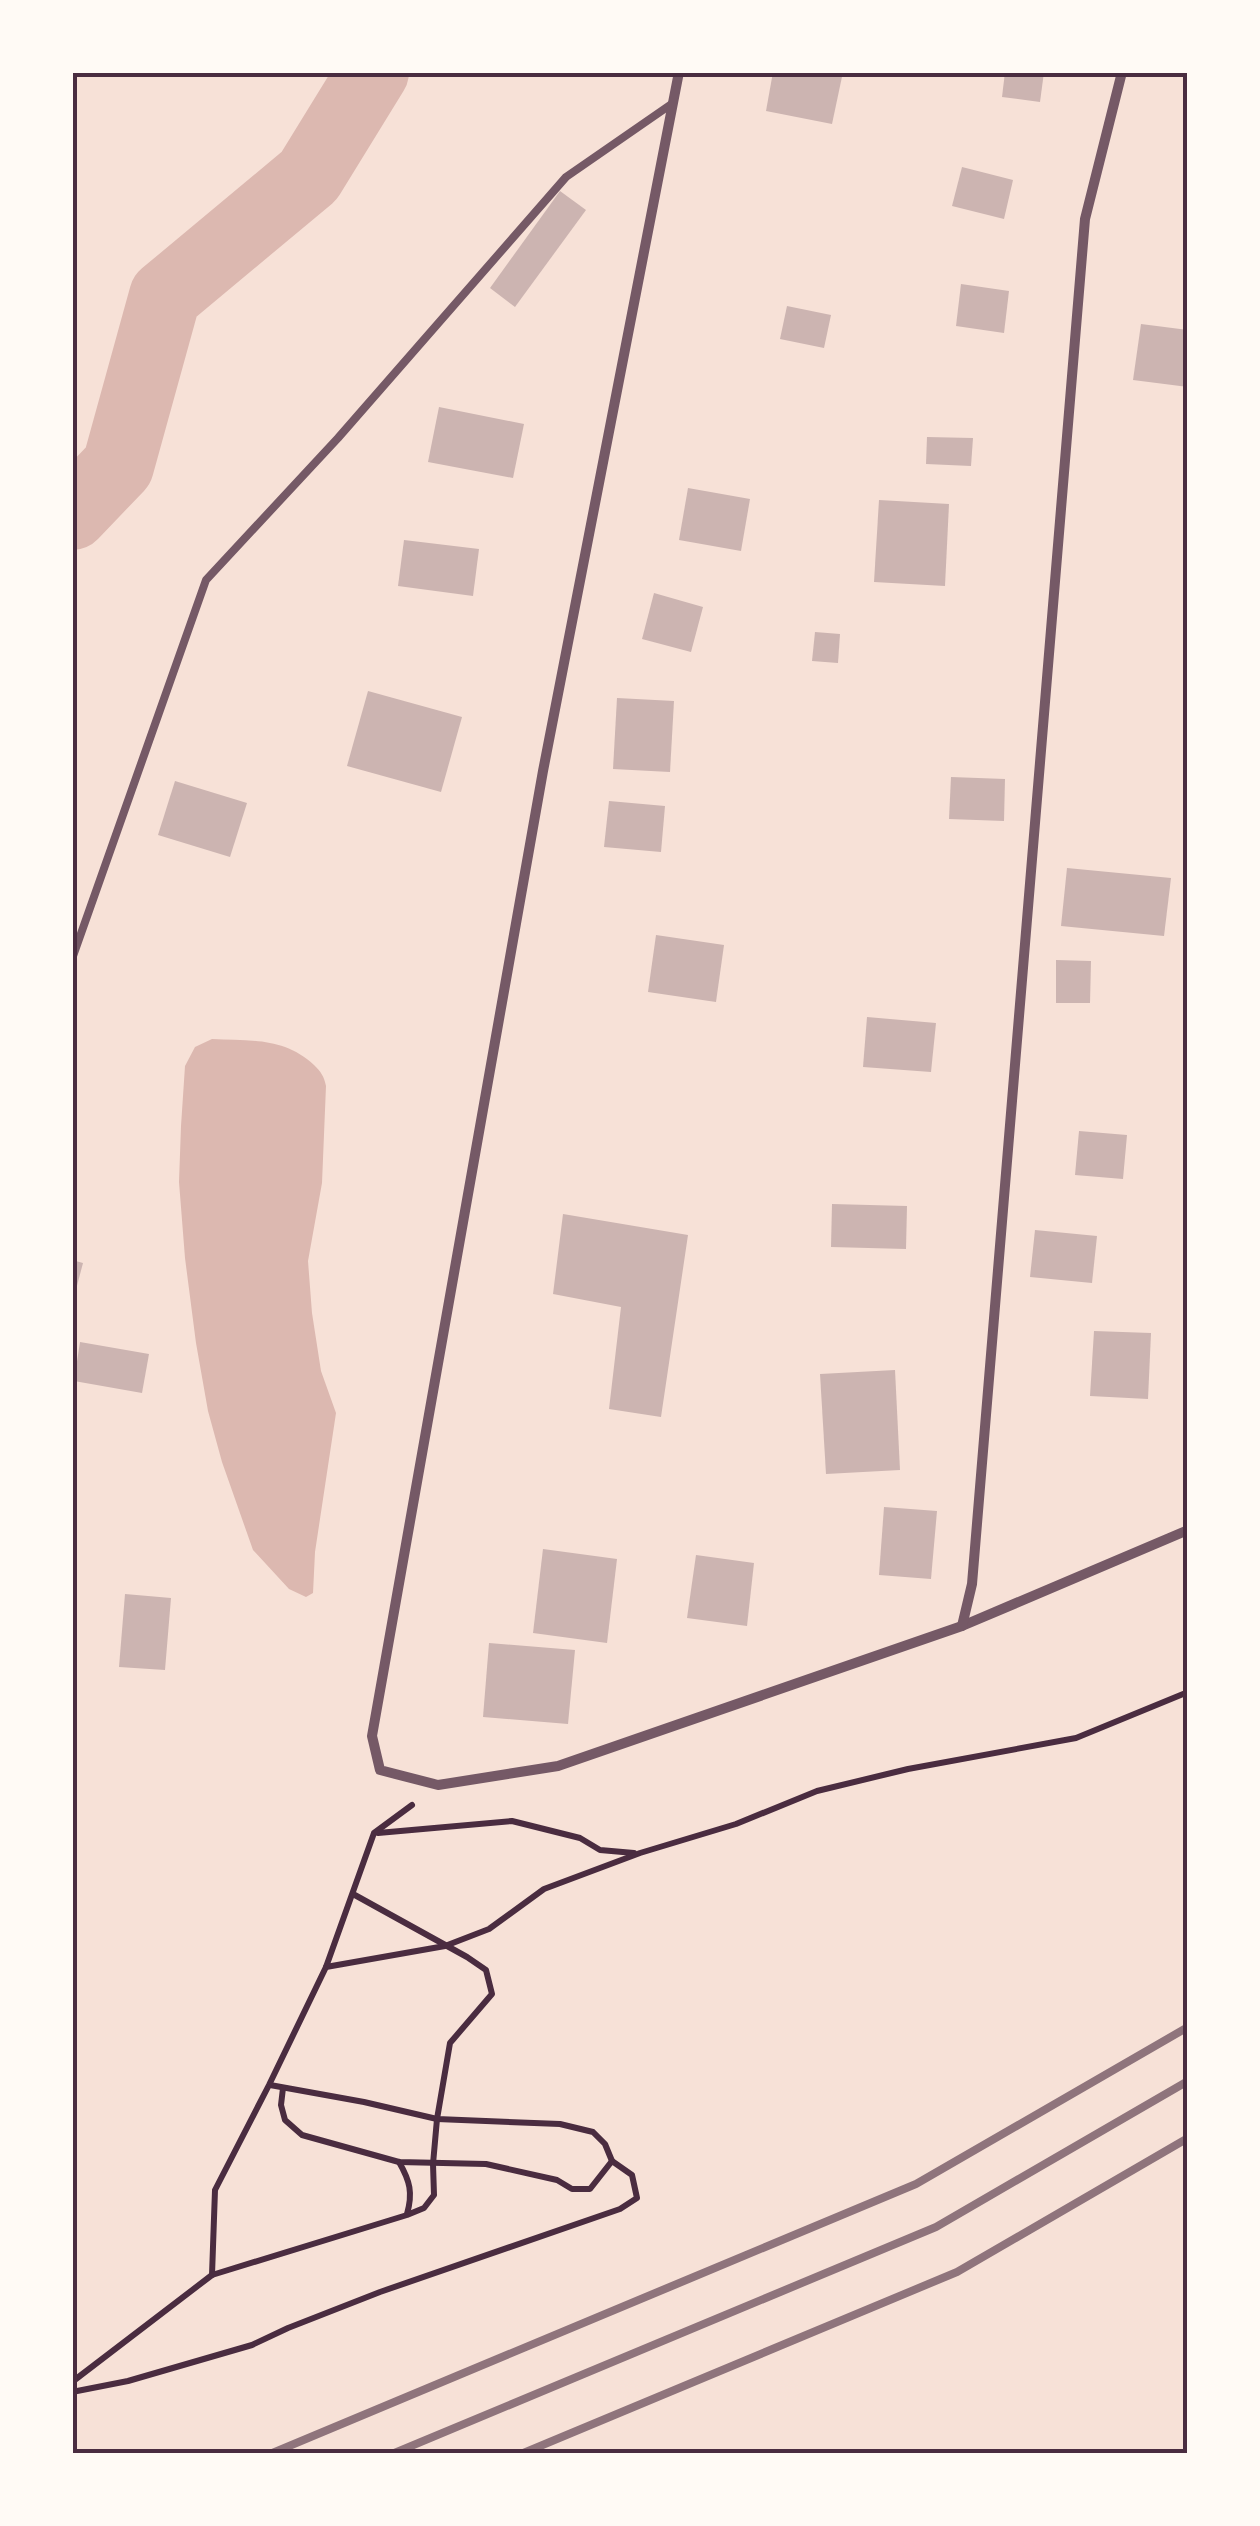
<svg xmlns="http://www.w3.org/2000/svg" width="1260" height="2526" viewBox="0 0 1260 2526" font-family="Inter,sans-serif">
  <style>
    .water { fill: #dcb8b0 }
    .lines { fill: none; stroke-linecap: round; stroke-linejoin: round }
    .river { stroke: #dcb8b0; stroke-width: 72 }
    .building { fill: #ccb4b1 }
    .path { stroke: #4a2c40; stroke-width: 6 }
    .service { stroke: #755966; stroke-width: 8 }
    .minor { stroke: #755966; stroke-width: 10 }
    .rail { stroke: #8f747c; stroke-width: 8 }
    .neatline { fill: none; stroke: #4a2c40; stroke-width: 4 }
  </style>
  <rect width="100%" height="100%" fill="#f7e1d7"/>
  <path class="water" d="M212 1039C250 1041 284 1037 314 1065 321 1072 324 1076 326 1086L322 1183 308 1261 312 1313 321 1371 336 1413 315 1552 313 1593 306 1597 289 1589 253 1550 222 1462 208 1411 196 1343 185 1258 179 1182 181 1126 185 1066 195 1047Z"/>
  <g class="lines">
    <polyline class="river" points="72,514 118,466 165,296 309,176 373,72"/>
  </g>
  <g class="building">
    <polygon points="773,72 843,72 832,124 766,111"/>
    <polygon points="1005,72 1044,72 1040,102 1002,97"/>
    <polygon points="962,167 1013,180 1004,219 952,206"/>
    <polygon points="560,191 586,210 515,307 490,288"/>
    <polygon points="961,284 1009,291 1004,333 956,326"/>
    <polygon points="787,306 831,315 824,348 780,339"/>
    <polygon points="1141,324 1188,330 1188,387 1133,380"/>
    <polygon points="439,407 524,424 513,478 428,462"/>
    <polygon points="927,437 973,438 971,466 926,464"/>
    <polygon points="688,488 750,499 741,551 679,540"/>
    <polygon points="879,500 949,504 945,586 874,582"/>
    <polygon points="404,540 479,549 473,596 398,586"/>
    <polygon points="654,593 703,607 691,652 642,639"/>
    <polygon points="815,632 840,634 838,663 812,661"/>
    <polygon points="368,691 462,717 441,792 347,766"/>
    <polygon points="617,698 674,701 670,772 613,769"/>
    <polygon points="951,777 1005,779 1004,821 949,819"/>
    <polygon points="175,781 247,803 230,857 158,835"/>
    <polygon points="609,801 665,806 661,852 604,847"/>
    <polygon points="1067,868 1171,878 1164,936 1061,926"/>
    <polygon points="656,935 724,945 716,1002 648,992"/>
    <polygon points="1056,960 1091,961 1090,1003 1056,1003"/>
    <polygon points="867,1017 936,1023 931,1072 863,1067"/>
    <polygon points="1079,1131 1127,1135 1123,1179 1075,1175"/>
    <polygon points="832,1204 907,1206 906,1249 831,1247"/>
    <polygon points="563,1214 688,1235 661,1417 609,1409 621,1307 553,1294"/>
    <polygon points="1035,1230 1097,1236 1092,1283 1030,1277"/>
    <polygon points="72,1260 83,1263 74,1297 72,1297"/>
    <polygon points="1094,1331 1151,1333 1148,1399 1090,1396"/>
    <polygon points="80,1342 149,1354 142,1393 74,1381"/>
    <polygon points="895,1370 900,1470 826,1474 820,1374"/>
    <polygon points="884,1507 937,1511 931,1579 879,1575"/>
    <polygon points="543,1549 617,1559 607,1643 533,1633"/>
    <polygon points="696,1555 754,1563 747,1626 687,1618"/>
    <polygon points="125,1594 171,1598 165,1670 119,1667"/>
    <polygon points="489,1643 575,1650 568,1724 483,1717"/>
  </g>
  <g class="lines">
    <g class="path">
      <polyline points="378,1833 512,1821 580,1838 600,1850 634,1853"/>
      <polyline points="326,1967 445,1946 489,1929 544,1889 640,1853 736,1824 817,1791 908,1769 1076,1738 1188,1692"/>
      <polyline points="270,2085 364,2102 437,2119 560,2124 593,2132 605,2144 612,2161"/>
      <path d="M399 2162C410 2181 413 2193 407 2214"/>
      <polyline points="212,2275 215,2190 269,2085 326,1967 374,1833 412,1805"/>
      <polyline points="72,2382 212,2275 407,2215 424,2208 434,2195 433,2164 437,2119 450,2043 492,1994 486,1970 467,1957 353,1894"/>
      <polyline points="72,2392 128,2381 252,2345 288,2328 380,2292 620,2209 637,2198 632,2175 612,2161 590,2189 572,2189 557,2180 486,2164 399,2162 302,2135 285,2120 281,2105 283,2088"/>
    </g>
    <polyline class="service" points="72,959 206,580 338,438 566,177 673,103"/>
    <g class="minor">
      <polyline points="679,72 543,771 372,1736 380,1770 438,1785 558,1766 962,1626 1188,1530"/>
      <polyline points="962,1626 972,1584 1085,219 1122,72"/>
    </g>
    <g class="rail">
      <polyline points="270,2454 916,2184 1188,2027"/>
      <polyline points="392,2454 936,2227 1188,2081"/>
      <polyline points="521,2454 957,2272 1188,2138"/>
    </g>
  </g>
  <rect width="1260" height="2526" fill="none" stroke="#fffaf5" stroke-width="150"/>
  <rect x="75" y="75" width="1110" height="2376" class="neatline"/>
</svg>
